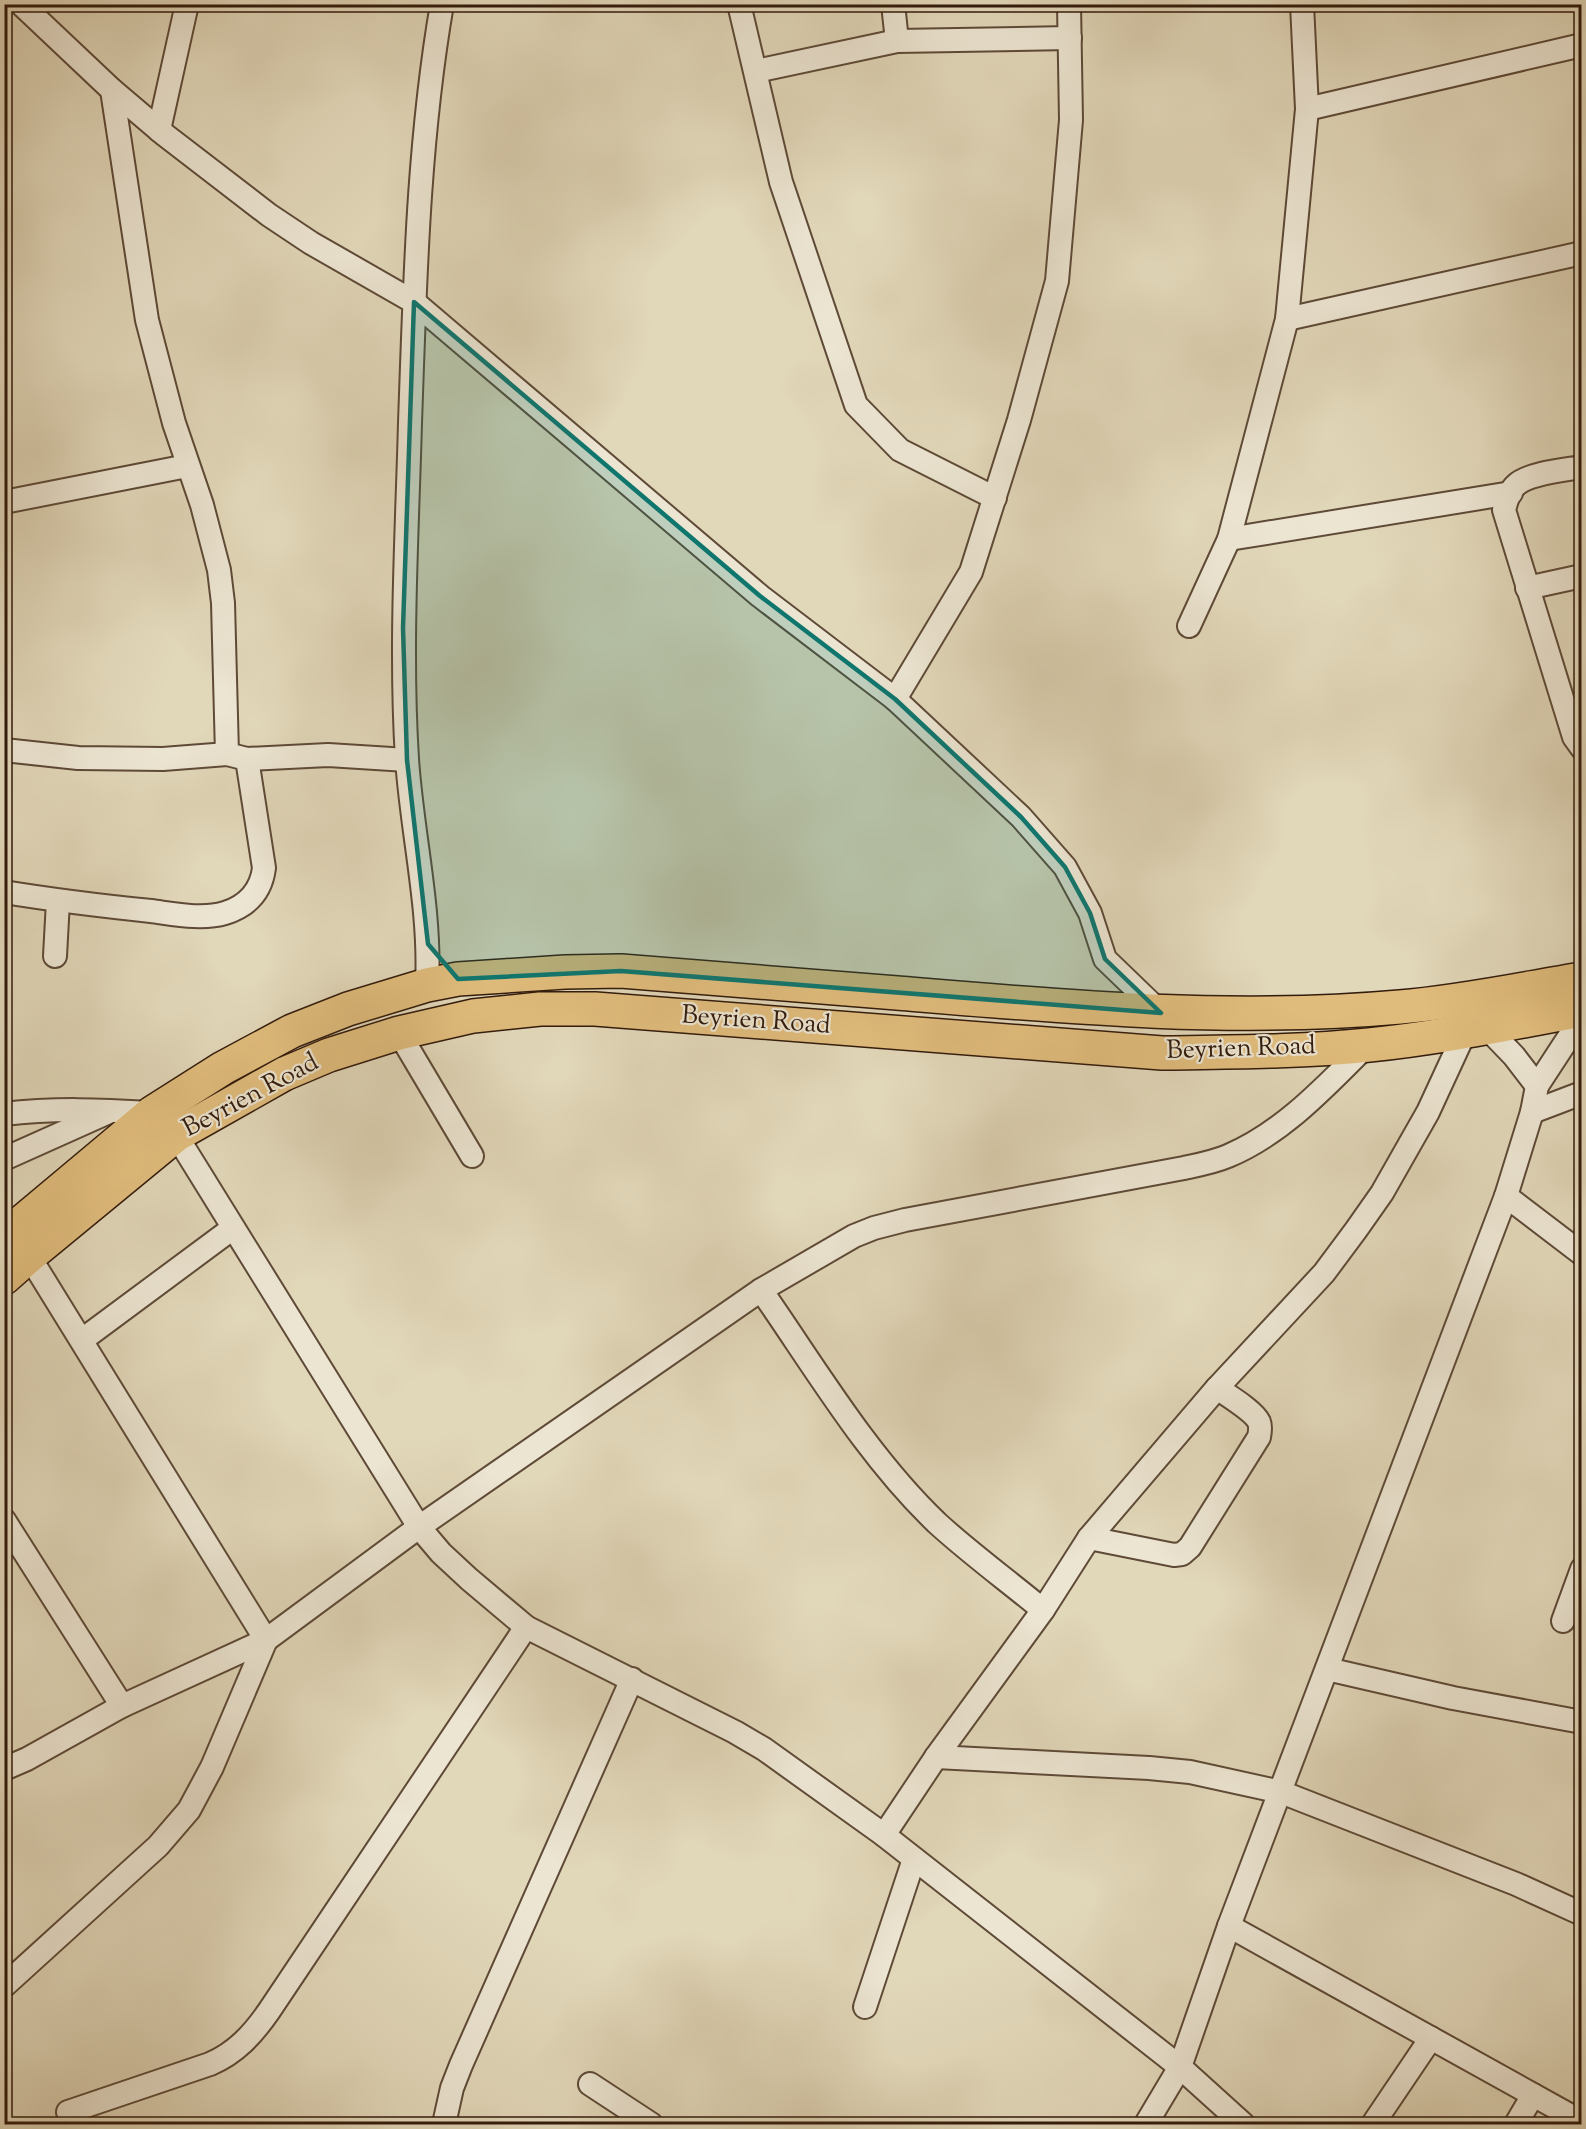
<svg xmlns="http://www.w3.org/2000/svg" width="1586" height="2129" viewBox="0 0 1586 2129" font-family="'Sorts Mill Goudy',serif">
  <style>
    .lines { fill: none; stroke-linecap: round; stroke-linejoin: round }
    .street-casing { stroke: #5e4a37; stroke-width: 26 }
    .primary-casing { stroke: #321b0c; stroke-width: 36 }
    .street { stroke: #ece5d2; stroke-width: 22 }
    .primary { stroke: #e0bc7c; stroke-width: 33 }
    .marked { fill: #0f766e; fill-opacity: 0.2; stroke: #0f766e; stroke-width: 4.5; stroke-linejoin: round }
    .labels { text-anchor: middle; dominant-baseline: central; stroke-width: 4.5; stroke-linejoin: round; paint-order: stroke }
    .street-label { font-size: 26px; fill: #321b0c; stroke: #ece5d2 }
  </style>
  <rect width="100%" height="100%" fill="#e1d7b9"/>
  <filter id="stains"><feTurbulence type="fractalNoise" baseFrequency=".00333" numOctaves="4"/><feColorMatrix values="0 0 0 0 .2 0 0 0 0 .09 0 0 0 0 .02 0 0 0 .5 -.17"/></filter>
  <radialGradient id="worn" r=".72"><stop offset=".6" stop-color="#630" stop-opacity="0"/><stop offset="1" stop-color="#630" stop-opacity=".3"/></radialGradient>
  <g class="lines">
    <g class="street-casing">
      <g id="street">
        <polyline points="21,4 112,90 165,135 269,215 311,243 414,302 760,596 895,699 1021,817 1065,867 1090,913 1105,959 1161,1013"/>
        <polyline points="739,4 781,182 856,405 900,450 995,498"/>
        <polyline points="893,4 897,41"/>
        <polyline points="756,71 897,41 1070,38"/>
        <polyline points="112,90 147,320 174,423 202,505 219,570 223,603 227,754 247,759 328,755 407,760"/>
        <polyline points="1307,109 1582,45"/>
        <polyline points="159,130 187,4"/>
        <polyline points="1287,319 1582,253"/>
        <path d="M1582 467C1565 470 1529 473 1516 485 1509 491 1506 502 1504 510L1574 737 1582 748"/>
        <polyline points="4,502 187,466"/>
        <polyline points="1229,539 1511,493"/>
        <polyline points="1527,588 1582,576"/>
        <polyline points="1189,626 1229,539 1287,319 1307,109 1302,4"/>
        <polyline points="895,699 971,572 1019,420 1057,281 1071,120 1069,4"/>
        <polyline points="4,750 78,758 163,759 227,754"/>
        <path d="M4 892C53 900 102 906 151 911 174 914 202 920 225 913 247 906 261 892 264 868L247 759"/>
        <polyline points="55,956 58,901"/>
        <path d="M427 985C431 909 412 834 407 759 400 647 407 535 410 423 415 283 418 143 442 4"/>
        <polyline points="1487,1028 1514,1056 1537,1086"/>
        <polyline points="399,1033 472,1156"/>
        <polyline points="1532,1112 1582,1093"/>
        <path d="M4 1114C54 1108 102 1110 152 1113"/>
        <polyline points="176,1135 419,1527 441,1553 469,1579 526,1627 735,1732 764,1749 884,1835 1180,2067 1243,2124"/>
        <polyline points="4,1159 109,1112"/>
        <polyline points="1506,1196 1582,1254"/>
        <path d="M761 1290C816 1369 867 1456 937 1523 971 1554 1008 1581 1043 1610"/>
        <polyline points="82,1340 233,1228"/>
        <polyline points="4,1520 122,1706"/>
        <path d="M1089 1538 1174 1555 1182 1554 1190 1547 1259 1437C1260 1432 1261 1427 1259 1422 1254 1411 1227 1395 1217 1388"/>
        <polyline points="1563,1621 1582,1569"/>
        <polyline points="1327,1669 1453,1698 1582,1722"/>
        <polyline points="936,1757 1149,1768 1190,1772 1281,1792 1516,1884 1582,1914"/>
        <path d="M4 1769 27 1759 122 1706 266 1640 419 1527 761 1290 854 1236 874 1228 905 1220 1184 1168C1198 1165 1214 1162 1228 1156 1283 1133 1326 1086 1367 1045"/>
        <polyline points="884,1835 936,1757 1043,1610 1089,1538 1217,1388 1324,1273 1356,1230 1382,1193 1428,1112 1465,1032"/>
        <polyline points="1229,1926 1582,2122"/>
        <polyline points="4,1986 158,1846 189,1810 212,1767 266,1640 29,1256"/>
        <polyline points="865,2007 914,1859"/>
        <polyline points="590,2084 651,2124"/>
        <path d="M68 2112 210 2064C236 2053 253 2034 269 2011L526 1627"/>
        <polyline points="444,2124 452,2088 461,2065 632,1679"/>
        <polyline points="1146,2124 1180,2067 1229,1926 1506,1196 1532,1112 1537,1086 1582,1017"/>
        <polyline points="1373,2124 1431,2038"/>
        <polyline points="1516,2124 1533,2095"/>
      </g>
    </g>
    <g class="primary-casing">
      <g id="primary">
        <path d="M4 1237 152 1113 223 1068 292 1031 348 1009 427 985 458 979 565 972 621 971C713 978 805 985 897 993 1064 1007 1232 1022 1400 1007 1461 1002 1521 989 1582 979"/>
        <path d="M4 1278 29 1256 176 1135 284 1074 329 1055 399 1033 473 1016 540 1009H595L1162 1053C1229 1052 1302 1052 1369 1045 1440 1038 1511 1023 1582 1010"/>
      </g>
    </g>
    <use href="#street" class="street"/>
    <use href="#primary" class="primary"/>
  </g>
  <path class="marked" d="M414 302 760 596 895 699 1021 817 1065 867 1090 913 1105 959 1161 1013 621 971 458 979 428 944 407 760 403 628Z"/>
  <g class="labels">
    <g class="street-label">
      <text transform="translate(756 1021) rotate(4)">Beyrien Road</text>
      <text transform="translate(1241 1049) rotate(-2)">Beyrien Road</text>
      <text transform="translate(251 1096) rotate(-28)">Beyrien Road</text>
    </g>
  </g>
  <rect width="1586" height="2129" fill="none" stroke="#e1d7b9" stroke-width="24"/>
  <rect x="6" y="6" width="1574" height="2117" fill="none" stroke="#321b0c" stroke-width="3"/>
  <rect x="12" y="12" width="1562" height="2105" fill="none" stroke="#321b0c" stroke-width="1.5"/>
  <rect width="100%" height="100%" filter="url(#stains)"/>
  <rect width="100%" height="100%" fill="url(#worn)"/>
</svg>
